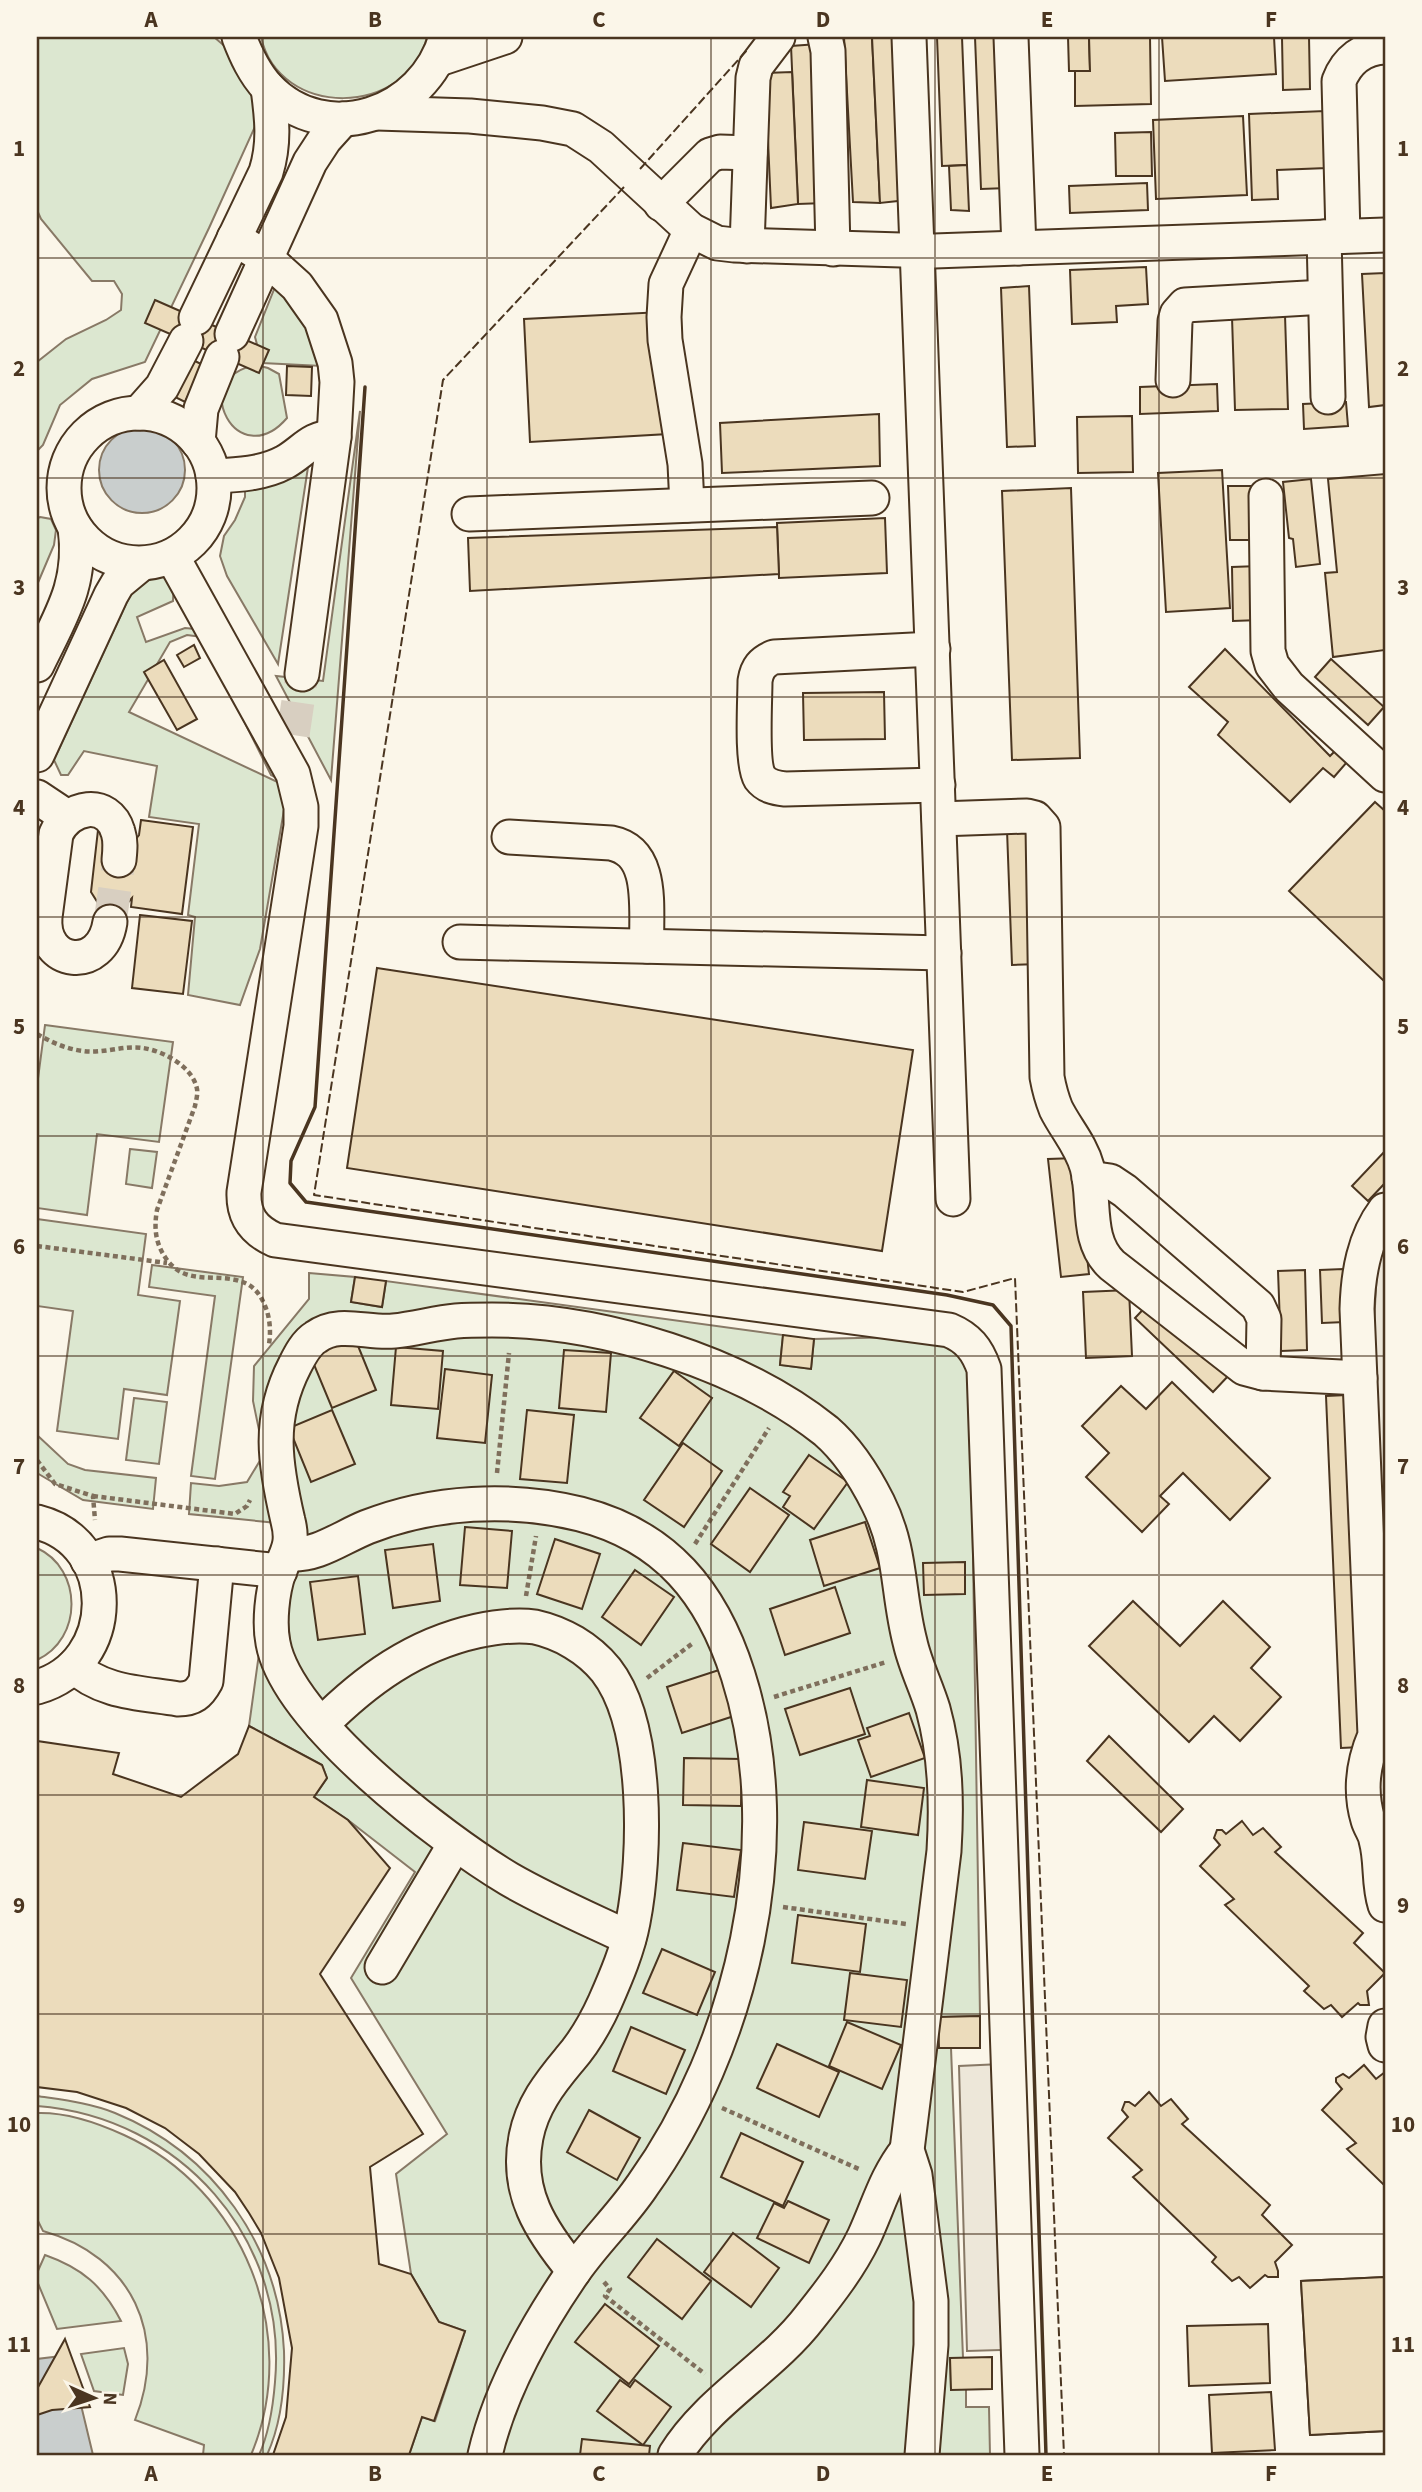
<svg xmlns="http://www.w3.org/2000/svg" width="1422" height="2492" viewBox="0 0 1422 2492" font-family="'Source Sans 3',sans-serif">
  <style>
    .green { fill: #dce7d0; stroke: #887966; stroke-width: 2 }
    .parking { fill: #ede7d9; stroke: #887966; stroke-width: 2 }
    .water { fill: #c9cecd; stroke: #887966; stroke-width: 2 }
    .building { fill: #ecdcbc; stroke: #4a3520; stroke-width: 2 }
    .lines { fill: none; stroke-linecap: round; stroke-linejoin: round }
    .minor-tunnel { stroke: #d8cfc1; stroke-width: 33; stroke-dasharray: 33 17; stroke-linecap: butt }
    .minor-casing { stroke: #4a3520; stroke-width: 37 }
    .path { stroke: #7f6f5c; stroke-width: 4.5; stroke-dasharray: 5 3.5; stroke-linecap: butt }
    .minor { stroke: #fbf6e9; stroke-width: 33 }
    .fence { stroke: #4a3520; stroke-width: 2; stroke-dasharray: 9 3.5; stroke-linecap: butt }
    .wall { stroke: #4a3520; stroke-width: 3.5 }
    .grid { fill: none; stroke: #4a3520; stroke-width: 2; stroke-opacity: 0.55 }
    .neatline { fill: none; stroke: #4a3520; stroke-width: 2.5 }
    .grid-label { font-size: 23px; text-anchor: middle; font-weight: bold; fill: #4a3520 }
  </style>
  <rect width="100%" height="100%" fill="#fbf6e9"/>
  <g class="green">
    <polygon points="37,37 214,37 242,61 263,109 209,228 145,362 92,379 60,405 43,445 37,451 37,362 66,339 106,320 121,310 122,294 114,281 92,281 41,219 37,210"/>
    <path d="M261 37H427C407 118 279 119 261 37Z"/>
    <polygon points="275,287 297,303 322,366 262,363 255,337"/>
    <path d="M256 365 268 368 279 374 287 418C238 475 186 378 256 365Z"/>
    <polygon points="360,411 331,780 276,676 323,681"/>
    <polygon points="310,454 278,664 227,576 220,556 224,536 235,520 245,497 245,474"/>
    <polygon points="40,517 51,519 56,530 54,545 37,585 37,519"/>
    <polygon points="157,566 167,568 174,575 173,601 137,617 146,642 185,628 206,630 290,785 271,775 202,637 187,635 170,642 129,712 288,787 260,949 240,1005 188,995 195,917 188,915 199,824 149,817 157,766 84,751 68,775 61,775 54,760 139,576 147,569"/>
    <polygon points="45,1025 173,1042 159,1142 97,1134 87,1215 37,1208 37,1086"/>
    <polygon points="130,1149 157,1152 152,1188 126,1184"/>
    <polygon points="37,1219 146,1234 138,1295 180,1301 167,1395 124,1389 118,1439 57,1431 73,1311 37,1306"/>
    <polygon points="152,1265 243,1277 215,1479 191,1476 215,1296 149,1287"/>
    <polygon points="309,1273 355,1277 351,1302 382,1307 386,1281 783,1335 780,1365 811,1369 814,1339 947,1336 970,1359 980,2016 939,2017 939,2048 951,2048 963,2358 950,2358 951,2389 966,2389 966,2407 989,2407 990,2455 409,2455 422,2417 435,2421 465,2331 439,2322 411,2274 396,2174 447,2134 351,1978 415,1872 348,1820 314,1797 327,1778 322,1765 249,1726 277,1523 189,1514 191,1483 219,1486 247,1482 264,1454 253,1401 254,1366 309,1299"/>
    <polygon points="134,1398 167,1402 159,1464 126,1460"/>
    <polygon points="37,1435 68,1464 85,1470 156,1478 153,1509 83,1500 37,1473"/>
    <path d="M37 1548C83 1569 83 1639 37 1660Z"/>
    <path d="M37 2096C63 2100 90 2103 115 2113 213 2153 279 2245 284 2351 285 2385 281 2424 267 2455H259C269 2433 273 2407 275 2382 288 2238 180 2117 37 2106Z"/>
    <path d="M37 2113C66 2112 98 2123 124 2135 243 2189 302 2334 251 2455H203L204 2445 135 2420C169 2335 132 2256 43 2231L37 2219Z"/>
    <path d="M45 2255C82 2268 103 2286 121 2321L57 2329 37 2281V2273Z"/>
    <polygon points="124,2348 128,2364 123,2395 94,2391 81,2354"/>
  </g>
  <g class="parking">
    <polygon points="1385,1243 1385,1724 1374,1325 1377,1268"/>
    <polygon points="1023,2063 1031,2349 967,2351 959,2066"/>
  </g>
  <g class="water">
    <circle cx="142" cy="470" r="43"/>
    <polygon points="69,2355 93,2455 37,2455 37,2359"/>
  </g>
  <g class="building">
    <polygon points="844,37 872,37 880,203 853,202"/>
    <polygon points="872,37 898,37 907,200 880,203"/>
    <polygon points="937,37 962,37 967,165 942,166"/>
    <polygon points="975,37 1001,37 1008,188 981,189"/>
    <polygon points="1068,37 1089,37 1090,71 1069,71"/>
    <polygon points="1089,37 1150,37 1151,104 1075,106 1075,71 1090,71"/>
    <polygon points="1162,37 1274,37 1276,74 1165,81"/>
    <polygon points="1309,37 1310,89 1283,90 1282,38"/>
    <polygon points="818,44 825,203 798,204 791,46"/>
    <polygon points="792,72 798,204 771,208 765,73"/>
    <polygon points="1325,111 1327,168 1277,170 1278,199 1252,200 1249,114"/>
    <polygon points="1243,116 1247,195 1156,199 1153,120"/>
    <polygon points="1151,132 1152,176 1116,176 1115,133"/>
    <polygon points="967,165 969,211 951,210 949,166"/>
    <polygon points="1147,183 1148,210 1070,213 1069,186"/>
    <polygon points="1146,267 1148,304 1116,306 1117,322 1072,324 1070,270"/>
    <polygon points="1385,273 1385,405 1369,407 1362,274"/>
    <polygon points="1029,286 1035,446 1007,447 1001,288"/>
    <polygon points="155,300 269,350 259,373 145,323"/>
    <polygon points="662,312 668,434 530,442 524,319"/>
    <polygon points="1285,315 1288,409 1235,410 1232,317"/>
    <polygon points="187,357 203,365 185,402 169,394"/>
    <polygon points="287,366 312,367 311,396 286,395"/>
    <polygon points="1217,384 1218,411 1140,414 1140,387"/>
    <polygon points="1346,402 1348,426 1304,429 1303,404"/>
    <polygon points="879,414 880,466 722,473 720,423"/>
    <polygon points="1132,416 1133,472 1078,473 1077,417"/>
    <polygon points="1222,470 1230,608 1166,612 1158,473"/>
    <polygon points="1385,474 1385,650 1333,657 1325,573 1337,572 1328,479"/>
    <polygon points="1311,479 1320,564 1296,567 1293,539 1289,538 1283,482"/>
    <polygon points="1228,486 1255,486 1256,540 1230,540"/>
    <polygon points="1071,488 1080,758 1012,760 1002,491"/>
    <polygon points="885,518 887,573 779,578 777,523"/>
    <polygon points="777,527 779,574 470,591 468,538"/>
    <polygon points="1259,566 1260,620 1233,621 1232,567"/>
    <polygon points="194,645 200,658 184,667 177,655"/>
    <polygon points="1225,649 1330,756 1335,751 1347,762 1334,777 1323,768 1290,802 1218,735 1228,722 1189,687"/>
    <polygon points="1331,659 1384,707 1368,725 1315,677"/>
    <polygon points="164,660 197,719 177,730 144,672"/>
    <polygon points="884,692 885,739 804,740 803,693"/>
    <polygon points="1375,802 1385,811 1385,982 1289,891"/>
    <polygon points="141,820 193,827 182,914 131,907 132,898 110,922 91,892 98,830 119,860 139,835"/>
    <polygon points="1007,830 1035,830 1040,964 1012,965"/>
    <polygon points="140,915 192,921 183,994 132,988"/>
    <polygon points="377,968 913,1050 882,1251 347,1168"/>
    <polygon points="1385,1151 1385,1183 1368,1201 1352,1186"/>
    <polygon points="1076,1158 1089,1274 1061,1277 1048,1159"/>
    <polygon points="1343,1269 1345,1322 1322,1323 1320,1270"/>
    <polygon points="1305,1270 1307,1350 1281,1351 1278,1271"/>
    <polygon points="355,1277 386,1281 382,1307 351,1302"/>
    <polygon points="1129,1290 1132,1356 1086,1358 1083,1292"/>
    <polygon points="1152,1300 1230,1374 1213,1392 1135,1318"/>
    <polygon points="783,1335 814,1339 811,1369 780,1365"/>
    <polygon points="354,1336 376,1390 332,1408 310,1355"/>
    <polygon points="396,1347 443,1351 438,1409 391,1405"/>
    <polygon points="564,1350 611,1353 606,1412 559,1408"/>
    <polygon points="445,1369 492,1375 485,1443 437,1438"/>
    <polygon points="674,1371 712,1398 679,1446 640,1418"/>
    <polygon points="1172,1382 1270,1478 1230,1520 1183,1473 1160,1496 1169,1504 1142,1532 1086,1477 1109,1453 1082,1426 1121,1386 1146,1409"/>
    <polygon points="1347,1395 1362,1747 1341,1748 1326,1396"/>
    <polygon points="332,1410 355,1464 311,1482 289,1428"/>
    <polygon points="527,1410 574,1415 567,1483 520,1479"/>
    <polygon points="683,1443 722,1471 684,1527 644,1500"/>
    <polygon points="809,1455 848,1482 814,1529 783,1507 790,1496 783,1492"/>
    <polygon points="750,1488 789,1515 750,1572 711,1544"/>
    <polygon points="865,1522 880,1568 824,1586 810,1540"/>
    <polygon points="465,1527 512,1531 507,1588 460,1585"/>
    <polygon points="555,1539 600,1554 582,1609 537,1594"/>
    <polygon points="433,1544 440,1601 393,1608 385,1550"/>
    <polygon points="965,1562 965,1594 924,1595 923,1563"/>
    <polygon points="635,1570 674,1597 641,1645 602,1617"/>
    <polygon points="358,1576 365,1634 318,1640 310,1582"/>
    <polygon points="835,1587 850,1633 785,1655 770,1609"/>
    <polygon points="1133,1601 1180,1646 1223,1601 1270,1647 1251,1668 1281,1697 1240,1741 1214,1716 1189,1742 1089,1646"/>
    <polygon points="722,1669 737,1715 682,1733 667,1687"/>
    <polygon points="850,1688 865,1734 800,1755 785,1709"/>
    <polygon points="909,1713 925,1758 871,1777 858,1740 870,1736 867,1728"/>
    <polygon points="249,1726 322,1765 327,1778 314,1797 348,1820 390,1868 320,1974 423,2134 370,2167 379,2264 411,2274 439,2322 465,2331 434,2421 422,2417 409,2455 273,2455 286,2417 292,2348 279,2278 261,2233 249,2213 235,2192 199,2154 165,2128 126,2108 77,2092 37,2087 37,1741 119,1753 113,1774 181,1797 238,1754"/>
    <polygon points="1109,1736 1183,1809 1161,1832 1087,1761"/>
    <polygon points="684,1758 742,1759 741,1806 683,1805"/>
    <polygon points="867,1780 924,1788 918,1835 861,1827"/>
    <polygon points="1242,1821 1253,1835 1263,1828 1281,1847 1275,1852 1363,1933 1354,1943 1385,1973 1367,1991 1369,2005 1360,2005 1358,2003 1342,2017 1331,2005 1324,2009 1304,1991 1309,1986 1225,1905 1234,1899 1200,1866 1220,1845 1214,1838 1217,1830 1222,1830 1226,1834"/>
    <polygon points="804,1822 872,1831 865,1879 798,1870"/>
    <polygon points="683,1843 741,1850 734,1897 677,1890"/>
    <polygon points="798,1915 866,1924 860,1972 792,1963"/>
    <polygon points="662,1949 715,1972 697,2015 643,1993"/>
    <polygon points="850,1973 907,1980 901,2027 844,2020"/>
    <polygon points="980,2016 980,2048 939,2048 938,2017"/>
    <polygon points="847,2022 901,2045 882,2089 829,2066"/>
    <polygon points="631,2027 685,2050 666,2094 613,2071"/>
    <polygon points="777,2044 839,2072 819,2117 757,2088"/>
    <polygon points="1364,2065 1376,2079 1385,2072 1385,2186 1347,2149 1356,2143 1322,2110 1342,2089 1336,2082 1336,2078 1343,2074 1349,2078"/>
    <polygon points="1149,2092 1161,2106 1171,2099 1188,2119 1182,2124 1270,2205 1262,2215 1292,2245 1275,2262 1278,2271 1278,2277 1268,2277 1265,2275 1250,2288 1239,2277 1232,2281 1212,2262 1216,2257 1133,2177 1142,2170 1108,2138 1128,2117 1122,2110 1125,2102 1129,2102 1135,2106"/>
    <polygon points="589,2110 640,2138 617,2180 567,2152"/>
    <polygon points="741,2133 803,2162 783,2206 721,2177"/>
    <polygon points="788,2201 829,2220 809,2263 757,2238 774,2203 784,2208"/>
    <polygon points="733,2233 779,2268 751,2307 704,2272"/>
    <polygon points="657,2239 711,2281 682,2319 628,2277"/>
    <polygon points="1385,2277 1385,2361 1368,2362 1366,2338 1327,2339 1329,2374 1385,2372 1385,2431 1310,2435 1301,2281"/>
    <polygon points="1385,2277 1385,2431 1310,2435 1301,2281"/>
    <polygon points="605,2304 659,2346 629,2384 575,2342"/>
    <polygon points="1268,2324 1270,2383 1189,2386 1187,2326"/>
    <polygon points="65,2339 90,2407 52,2410 37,2415 37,2389"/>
    <polygon points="992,2357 992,2389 951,2390 950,2358"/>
    <polygon points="620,2380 630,2387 635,2380 671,2407 643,2445 597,2411"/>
    <polygon points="1271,2392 1275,2450 1212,2453 1209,2395"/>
    <polygon points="582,2439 650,2446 649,2455 580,2455"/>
  </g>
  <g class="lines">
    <g class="minor-tunnel">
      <polyline points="293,735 302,674"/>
      <polyline points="110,922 119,860"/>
    </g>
    <g class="minor-casing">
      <g id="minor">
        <path d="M239 37C246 55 254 73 268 88 327 149 424 114 446 37"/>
        <polyline points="825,37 828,51 833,249"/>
        <polyline points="909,37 953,1199"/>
        <polyline points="1011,37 1019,248"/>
        <polyline points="439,59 505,37"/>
        <polyline points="377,113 470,116 542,123 573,129 601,147 691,230 717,243 734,245 934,251 1385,235"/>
        <polyline points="661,204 710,155 720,152 750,153"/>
        <path d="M1343 236 1339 81C1347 60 1363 48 1385 47"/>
        <polyline points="1324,237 1328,397"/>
        <polyline points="234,238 266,258 297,286 321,320 335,363 337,382 334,437 302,674"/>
        <polyline points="747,246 753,78 756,66 778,37"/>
        <path d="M196 318 266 172C275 143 272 118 268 88"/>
        <polyline points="232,334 310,162 325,139 343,119"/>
        <polyline points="1173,380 1175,321 1177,314 1185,305 1325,297"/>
        <circle cx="139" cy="488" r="75"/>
        <polyline points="139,413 162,387 186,341"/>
        <polyline points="198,442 201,409 222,357"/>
        <path d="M213 476C237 475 263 474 285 462 303 452 311 437 334 437"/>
        <polyline points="1266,496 1268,651 1272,665 1289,687 1385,775"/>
        <polyline points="687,505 685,464 665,340 664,317 666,284 691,230"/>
        <polyline points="469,514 872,498"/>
        <path d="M172 556 293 774 301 807V826L244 1192C243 1216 253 1230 275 1240L949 1330C968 1338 977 1349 984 1369L1022 2455"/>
        <path d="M933 649 774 657C762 662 757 668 755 681 755 700 751 764 760 778 766 786 775 788 785 789L938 785"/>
        <path d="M37 665C60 617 83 584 75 528"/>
        <polyline points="37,755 111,595 118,583 141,564"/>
        <polyline points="37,797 67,817"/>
        <path d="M939 819 1027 816 1035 818 1043 827 1047 1077C1049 1088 1052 1099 1056 1109 1066 1129 1081 1145 1087 1167 1096 1200 1085 1240 1112 1265L1244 1368 1263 1373 1360 1378"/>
        <path d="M509 837 611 843C656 852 645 911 647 946"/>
        <path d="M110 922C102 974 41 966 45 917L56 834C68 806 108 798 118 832 121 841 120 850 119 860"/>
        <polyline points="460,942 944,953"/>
        <polyline points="1089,1178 1110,1181 1125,1191 1258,1306 1264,1319 1263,1373"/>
        <path d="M1385 1210C1364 1238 1358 1273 1357 1309L1375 1735C1363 1763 1359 1790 1368 1820 1370 1827 1375 1833 1376 1840 1382 1861 1378 1883 1385 1905"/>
        <path d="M37 1522C121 1543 119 1664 37 1687"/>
        <path d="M289 1554C318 1556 340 1538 367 1527 433 1501 511 1497 580 1514 666 1536 712 1593 738 1675 791 1841 742 2046 642 2186 621 2217 593 2243 572 2274 535 2328 500 2390 485 2455"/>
        <polyline points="88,1561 109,1554 120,1554 280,1571"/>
        <path d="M74 1666C101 1693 143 1693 178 1699 193 1699 199 1694 206 1681L217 1564"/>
        <path d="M321 1725C366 1680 414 1645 477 1631 496 1627 515 1624 535 1627 562 1633 588 1648 606 1670 649 1725 646 1856 633 1922 628 1949 616 1977 605 2002 596 2022 584 2043 569 2060 549 2084 532 2106 526 2137 515 2192 541 2231 574 2271"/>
        <path d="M629 1938C589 1919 547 1901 509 1879 442 1839 287 1721 273 1643 269 1623 272 1592 279 1572 287 1552 294 1544 288 1521 275 1465 267 1419 295 1365 300 1355 306 1343 316 1337 339 1320 368 1334 394 1331 415 1329 435 1323 456 1321 468 1320 480 1320 492 1320 601 1320 740 1362 826 1431 848 1450 865 1477 878 1503 902 1551 897 1592 910 1642 915 1665 926 1686 933 1709 946 1756 947 1803 944 1851L907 2150 915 2175 931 2301V2345L922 2455"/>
        <polyline points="382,1967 455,1844"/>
        <polyline points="1385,2026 1383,2037 1385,2045"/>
        <path d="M675 2455C709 2400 771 2368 810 2317 830 2292 850 2266 864 2237 878 2207 886 2176 907 2150"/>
      </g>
    </g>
    <g class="path">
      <path d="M37 1034C51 1042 66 1049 83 1051 102 1054 124 1045 143 1048 164 1051 193 1067 197 1089 198 1094 196 1101 195 1106L157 1210C154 1227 155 1242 165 1257 186 1290 221 1269 249 1285 257 1290 262 1298 265 1306 270 1317 271 1332 269 1344"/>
      <polyline points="37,1246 167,1263"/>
      <polyline points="37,1460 55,1484 93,1496 95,1520"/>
      <polyline points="497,1473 509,1353"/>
      <polyline points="93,1496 235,1514 247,1506 250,1500"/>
      <polyline points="695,1544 769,1428"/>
      <polyline points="526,1596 536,1536"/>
      <polyline points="647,1678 693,1643"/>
      <polyline points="774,1697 886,1662"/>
      <polyline points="783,1907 906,1924"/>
      <polyline points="722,2108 861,2170"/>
      <polyline points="604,2282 610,2289 605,2296 705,2374"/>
    </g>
    <use href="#minor" class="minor"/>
    <g class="fence">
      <polyline points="640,169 748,49"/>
      <polyline points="624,187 443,380 314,1195 963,1292 1015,1278 1064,2455"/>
    </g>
    <polyline class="wall" points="365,387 315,1107 291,1161 290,1183 306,1202 947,1295 993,1305 1011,1326 1046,2455"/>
  </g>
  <path class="grid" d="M263 37V2455M487 37V2455M711 37V2455M935 37V2455M1159 37V2455M37 258H1385M37 478H1385M37 697H1385M37 917H1385M37 1136H1385M37 1356H1385M37 1575H1385M37 1795H1385M37 2014H1385M37 2234H1385"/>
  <rect width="1422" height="2492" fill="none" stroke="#fbf6e9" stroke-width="77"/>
  <g transform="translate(94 2398) rotate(93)" stroke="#fbf6e9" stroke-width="5" paint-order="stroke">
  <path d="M0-5L12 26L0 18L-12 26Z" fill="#4a3520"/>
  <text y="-10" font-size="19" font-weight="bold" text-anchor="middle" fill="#4a3520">N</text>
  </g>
  <rect x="38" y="38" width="1346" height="2416" class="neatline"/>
  <g class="grid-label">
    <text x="151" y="27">A</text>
    <text x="375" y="27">B</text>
    <text x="599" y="27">C</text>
    <text x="823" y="27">D</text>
    <text x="1047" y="27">E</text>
    <text x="1271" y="27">F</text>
    <text x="19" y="156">1</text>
    <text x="1403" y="156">1</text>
    <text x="19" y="376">2</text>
    <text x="1403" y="376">2</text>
    <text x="19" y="595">3</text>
    <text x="1403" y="595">3</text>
    <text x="19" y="815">4</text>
    <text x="1403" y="815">4</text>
    <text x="19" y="1034">5</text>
    <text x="1403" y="1034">5</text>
    <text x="19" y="1254">6</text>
    <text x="1403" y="1254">6</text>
    <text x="19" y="1474">7</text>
    <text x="1403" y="1474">7</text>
    <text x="19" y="1693">8</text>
    <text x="1403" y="1693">8</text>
    <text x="19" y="1913">9</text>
    <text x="1403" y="1913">9</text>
    <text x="19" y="2132">10</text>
    <text x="1403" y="2132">10</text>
    <text x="19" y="2352">11</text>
    <text x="1403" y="2352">11</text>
    <text x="151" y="2481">A</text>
    <text x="375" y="2481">B</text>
    <text x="599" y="2481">C</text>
    <text x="823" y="2481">D</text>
    <text x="1047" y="2481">E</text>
    <text x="1271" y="2481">F</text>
  </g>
</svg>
